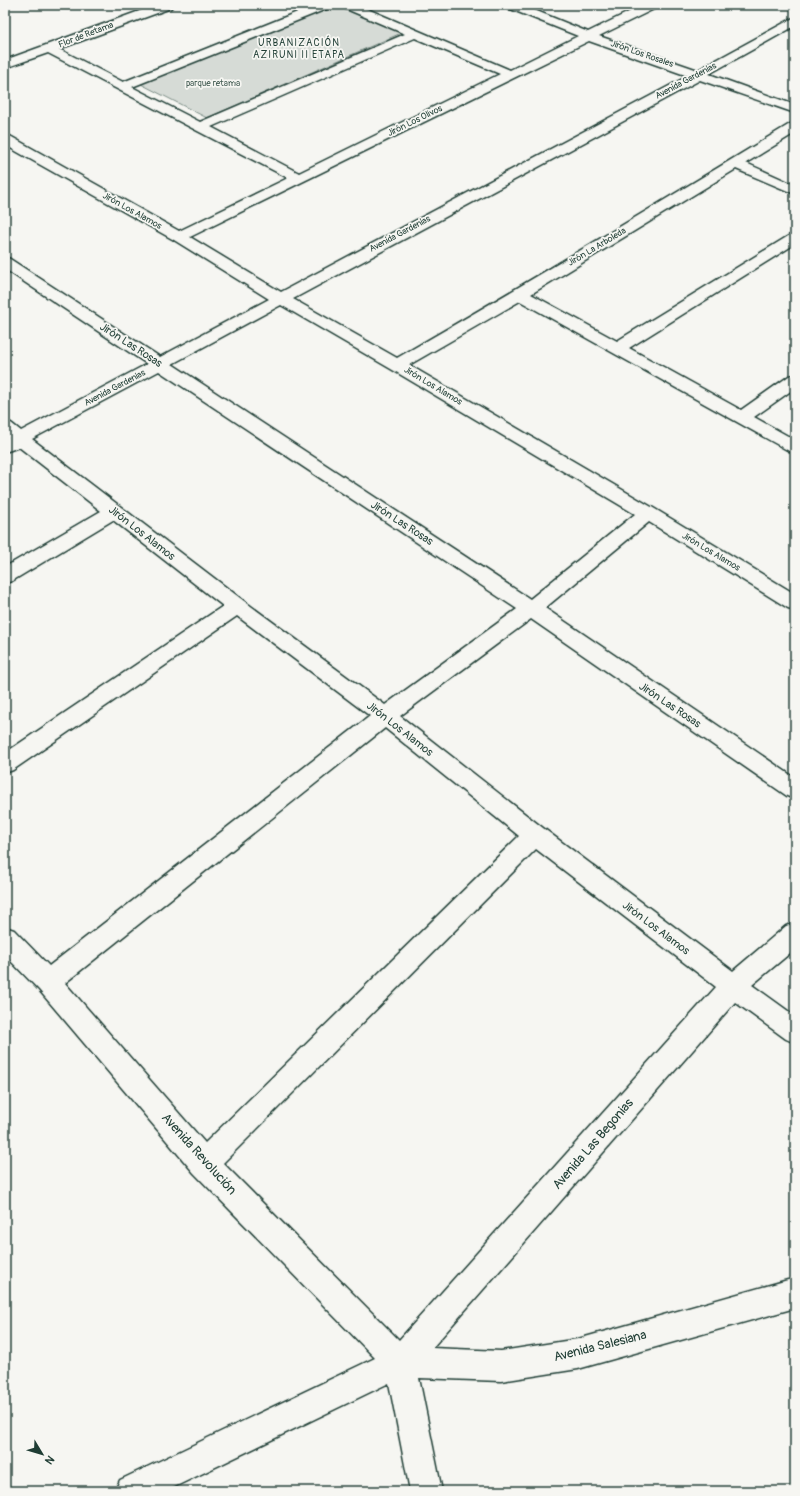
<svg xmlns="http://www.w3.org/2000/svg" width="800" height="1496" viewBox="0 0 800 1496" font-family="Pangolin,sans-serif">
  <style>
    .green { fill: #d6dbd6; stroke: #7a8c85 }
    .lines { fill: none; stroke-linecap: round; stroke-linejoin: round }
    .minor-casing { stroke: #1f3d34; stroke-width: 3 }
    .minor { fill: #f6f6f2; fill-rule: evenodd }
    .labels { text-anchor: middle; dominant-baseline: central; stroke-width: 3.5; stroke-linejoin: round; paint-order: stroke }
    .far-street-label { font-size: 9px; fill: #1f3d34; stroke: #f6f6f2 }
    .far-park-label { font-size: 9px; fill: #445d54; stroke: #f6f6f2 }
    .far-neighbourhood-label { font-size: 10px; letter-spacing: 1px; fill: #1f3d34; stroke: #f6f6f2 }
    .street-label { font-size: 11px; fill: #1f3d34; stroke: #f6f6f2 }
    .near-street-label { font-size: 13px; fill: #1f3d34; stroke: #f6f6f2 }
  </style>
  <rect width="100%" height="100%" fill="#f6f6f2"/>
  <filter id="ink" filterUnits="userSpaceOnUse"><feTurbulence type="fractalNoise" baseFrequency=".025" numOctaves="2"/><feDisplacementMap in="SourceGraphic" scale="8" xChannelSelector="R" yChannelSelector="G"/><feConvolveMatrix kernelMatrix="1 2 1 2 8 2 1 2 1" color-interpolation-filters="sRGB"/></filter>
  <g filter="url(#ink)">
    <polygon class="green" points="325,5 348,5 408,30 207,118 137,82"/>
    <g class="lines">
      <g class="minor-casing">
        <path id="minor" d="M156 5H173L171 8 59 49 123 82 315 5H331L329 8 132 87 200 122 405 34 344 8 342 5H358L510 70 578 36 508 8 506 5H522L588 32 643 5H658L656 8 599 36 698 70 795 17V26L709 74 795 105V113L700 80 293 299 397 358C529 282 660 203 790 124L795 123V133L746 163 795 185V194L736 169 531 294 617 341 790 235 795 234V244L629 348 741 410 789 376 795 375V388L754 417 795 440V453L789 451 520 301 409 365 655 509 795 594V610L788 608 649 522 545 608 795 778V799L787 796 531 619 400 716 543 828 733 971 786 926 795 923V949L752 985 795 1016V1043L786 1039 735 1002 432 1348 501 1351 578 1339 795 1278V1308L578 1369 501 1381 419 1378 442 1491H410L389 1383 166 1491H115L120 1480 375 1358 194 1173 39 990 5 955V927L14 930 49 966 370 716 237 616 13 770 5 773V753L223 606 113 520 12 581 5 583V567L101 511 19 447 8 451 5 450V439L8 438 5 436V422L11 423 21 431 147 364 5 269V257L10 259 160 357 269 299 174 240 5 145V135L10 136 179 231 288 178 48 53 5 68V60ZM415 38 500 74 299 173 211 127ZM589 41 688 76 281 292 190 237ZM281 305 391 369 635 514 530 599 172 364ZM159 371 517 609 385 705 244 601 32 439ZM385 728 519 836 205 1143 65 983ZM536 849 716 987 399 1340 223 1163Z"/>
      </g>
      <use href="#minor" class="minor"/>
    </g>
  </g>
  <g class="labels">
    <g class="far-street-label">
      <text transform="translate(86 35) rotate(-21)">Flor de Retama</text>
      <text transform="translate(642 54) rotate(19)">Jirón Los Rosales</text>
      <text transform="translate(686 81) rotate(-28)">Avenida Gardenias</text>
      <text transform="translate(415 121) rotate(-26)">Jirón Los Olivos</text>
      <text transform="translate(132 211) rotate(29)">Jirón Los Alamos</text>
      <text transform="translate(400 234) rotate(-28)">Avenida Gardenias</text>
      <text transform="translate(597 247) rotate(-31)">Jirón La Arboleda</text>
      <text transform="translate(433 386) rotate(31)">Jirón Los Alamos</text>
      <text transform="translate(115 388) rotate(-28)">Avenida Gardenias</text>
      <text transform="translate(711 552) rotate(31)">Jirón Los Alamos</text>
    </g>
    <g class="far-park-label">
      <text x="213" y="83">parque retama</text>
    </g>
    <g class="far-neighbourhood-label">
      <text x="299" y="43">URBANIZACIÓN<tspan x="299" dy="12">AZIRUNI II ETAPA</tspan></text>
    </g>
    <g class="street-label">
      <text transform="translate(131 345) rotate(33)">Jirón Las Rosas</text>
      <text transform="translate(402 523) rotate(33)">Jirón Las Rosas</text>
      <text transform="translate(142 533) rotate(38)">Jirón Los Alamos</text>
      <text transform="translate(670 705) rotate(34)">Jirón Las Rosas</text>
      <text transform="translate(400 729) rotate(38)">Jirón Los Alamos</text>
      <text transform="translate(656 928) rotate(37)">Jirón Los Alamos</text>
    </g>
    <g class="near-street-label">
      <text transform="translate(593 1144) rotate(-49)">Avenida Las Begonias</text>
      <text transform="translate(199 1154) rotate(48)">Avenida Revolución</text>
      <text transform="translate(600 1346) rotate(-14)">Avenida Salesiana</text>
    </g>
  </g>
  <rect width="800" height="1496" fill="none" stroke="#f6f6f2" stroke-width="20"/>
  <rect x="10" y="10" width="780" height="1476" fill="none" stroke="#1f3d34" stroke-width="1.5" filter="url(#ink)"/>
  <g transform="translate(42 1454) rotate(128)" stroke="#f6f6f2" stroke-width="3" paint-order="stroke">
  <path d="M0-3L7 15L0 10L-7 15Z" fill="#1f3d34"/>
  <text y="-6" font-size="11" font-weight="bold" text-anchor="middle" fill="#1f3d34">N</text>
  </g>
</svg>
